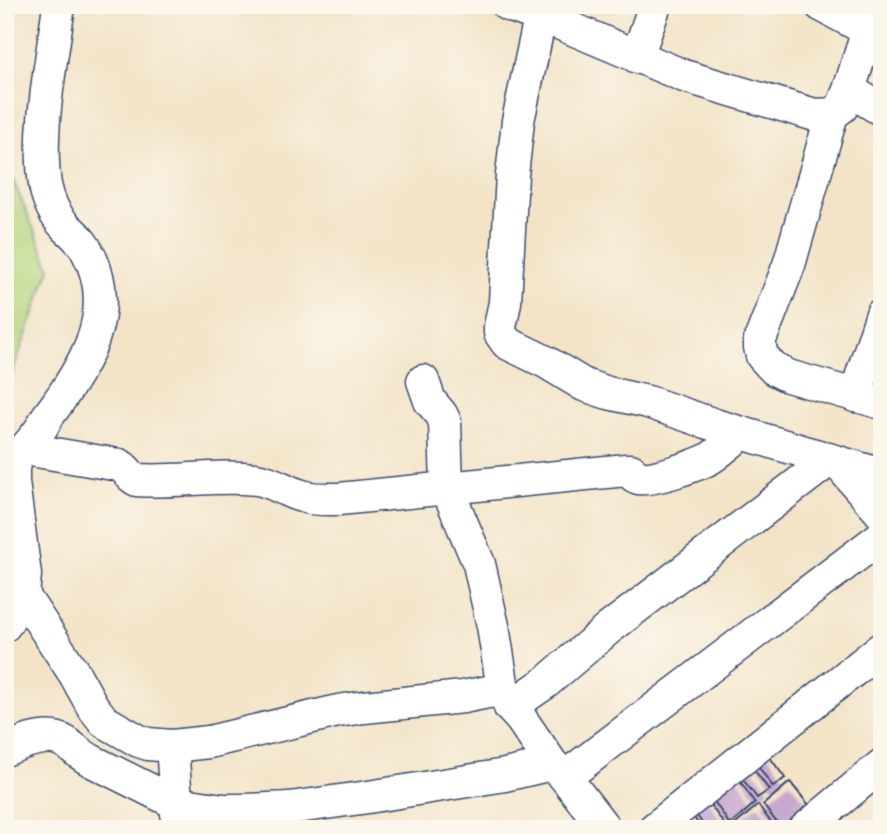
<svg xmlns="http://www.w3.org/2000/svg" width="887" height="834" viewBox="0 0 887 834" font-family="Sriracha,sans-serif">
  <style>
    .green { fill: #b5d67e; stroke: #68826e; stroke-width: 2 }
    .building { fill: #c6a8ce }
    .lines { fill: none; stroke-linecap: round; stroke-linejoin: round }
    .minor-casing { stroke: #3b4a6e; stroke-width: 35 }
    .minor { stroke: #fff; stroke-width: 32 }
  </style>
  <rect width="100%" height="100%" fill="#fbf7ec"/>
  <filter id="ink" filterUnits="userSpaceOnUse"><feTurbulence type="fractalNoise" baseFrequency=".0143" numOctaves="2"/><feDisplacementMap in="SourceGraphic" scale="14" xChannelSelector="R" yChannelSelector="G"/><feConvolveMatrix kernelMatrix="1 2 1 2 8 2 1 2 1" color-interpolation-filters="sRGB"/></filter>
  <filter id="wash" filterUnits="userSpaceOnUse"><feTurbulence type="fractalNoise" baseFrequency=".00686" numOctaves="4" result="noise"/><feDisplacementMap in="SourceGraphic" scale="28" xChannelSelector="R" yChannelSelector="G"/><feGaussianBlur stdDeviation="1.57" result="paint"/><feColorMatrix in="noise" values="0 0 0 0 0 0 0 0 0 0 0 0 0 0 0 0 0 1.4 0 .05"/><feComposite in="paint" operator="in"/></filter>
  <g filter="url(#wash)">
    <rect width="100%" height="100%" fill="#f3e4c8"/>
    <polygon class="green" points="5,161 50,268 5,393"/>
    <g id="blocks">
      <g class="building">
        <polygon points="766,752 785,778 773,787 754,760"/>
        <polygon points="750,764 769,790 757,798 738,773"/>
        <polygon points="735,774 755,803 730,825 710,795"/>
        <polygon points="790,782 813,810 792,829 782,829 763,805"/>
        <polygon points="704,796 726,827 724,829 706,829 692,808"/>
        <polygon points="758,805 776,829 730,829"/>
        <polygon points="689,809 701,829 679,829"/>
      </g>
    </g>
  </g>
  <g filter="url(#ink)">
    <use href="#blocks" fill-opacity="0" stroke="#3b4a6e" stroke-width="2"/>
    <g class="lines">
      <g class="minor-casing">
        <g id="minor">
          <polyline points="508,5 556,22 684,76 815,115 832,114 842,107 849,90 868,30 880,5"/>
          <polyline points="821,5 868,30"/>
          <polyline points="540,18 518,121 512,175 505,302 500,327 500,333 507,343 546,362 584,385 608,393 648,402 715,425 882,475"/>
          <polyline points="637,57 655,5"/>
          <polyline points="849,90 882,110"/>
          <polyline points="832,114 789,265 760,340 760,347 762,356 774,369 788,376 882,403"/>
          <polyline points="423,381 430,401 441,414 445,422 447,488 479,564 493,626 503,689 510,707 521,719 552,764 565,777 605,829"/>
          <polyline points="855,396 882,314"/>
          <path d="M25 449 119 465C127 468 129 477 137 480 176 483 217 474 256 479 273 481 286 492 302 496 314 500 327 499 339 499L626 470H631C633 475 633 476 638 478 648 482 702 464 712 457 722 450 732 441 742 433"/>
          <polyline points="838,463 882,514"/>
          <polyline points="23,595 74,673 93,707 104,721 139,741 148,744 172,746 209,742 338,711 364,707 463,697 503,689"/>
          <path d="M5 625 23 595 25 575 13 482V468L16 458C23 450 31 443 37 434 42 428 44 422 48 416 84 368 120 311 87 251 82 241 74 234 66 227 55 216 48 200 45 185 37 131 52 59 59 5"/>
          <polyline points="510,707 545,683 608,629 829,460"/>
          <polyline points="172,746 177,814 182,829"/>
          <path d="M5 750C21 743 48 731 65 742 74 748 82 756 92 761L176 803 223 810H246L290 808 368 797 505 775 552 764"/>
          <polyline points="565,777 882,536"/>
          <polyline points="654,829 882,648"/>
          <polyline points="805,829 882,765"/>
        </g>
      </g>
      <use href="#minor" class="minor"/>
    </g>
  </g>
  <rect width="887" height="834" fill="none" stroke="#fbf7ec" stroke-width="28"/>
</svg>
